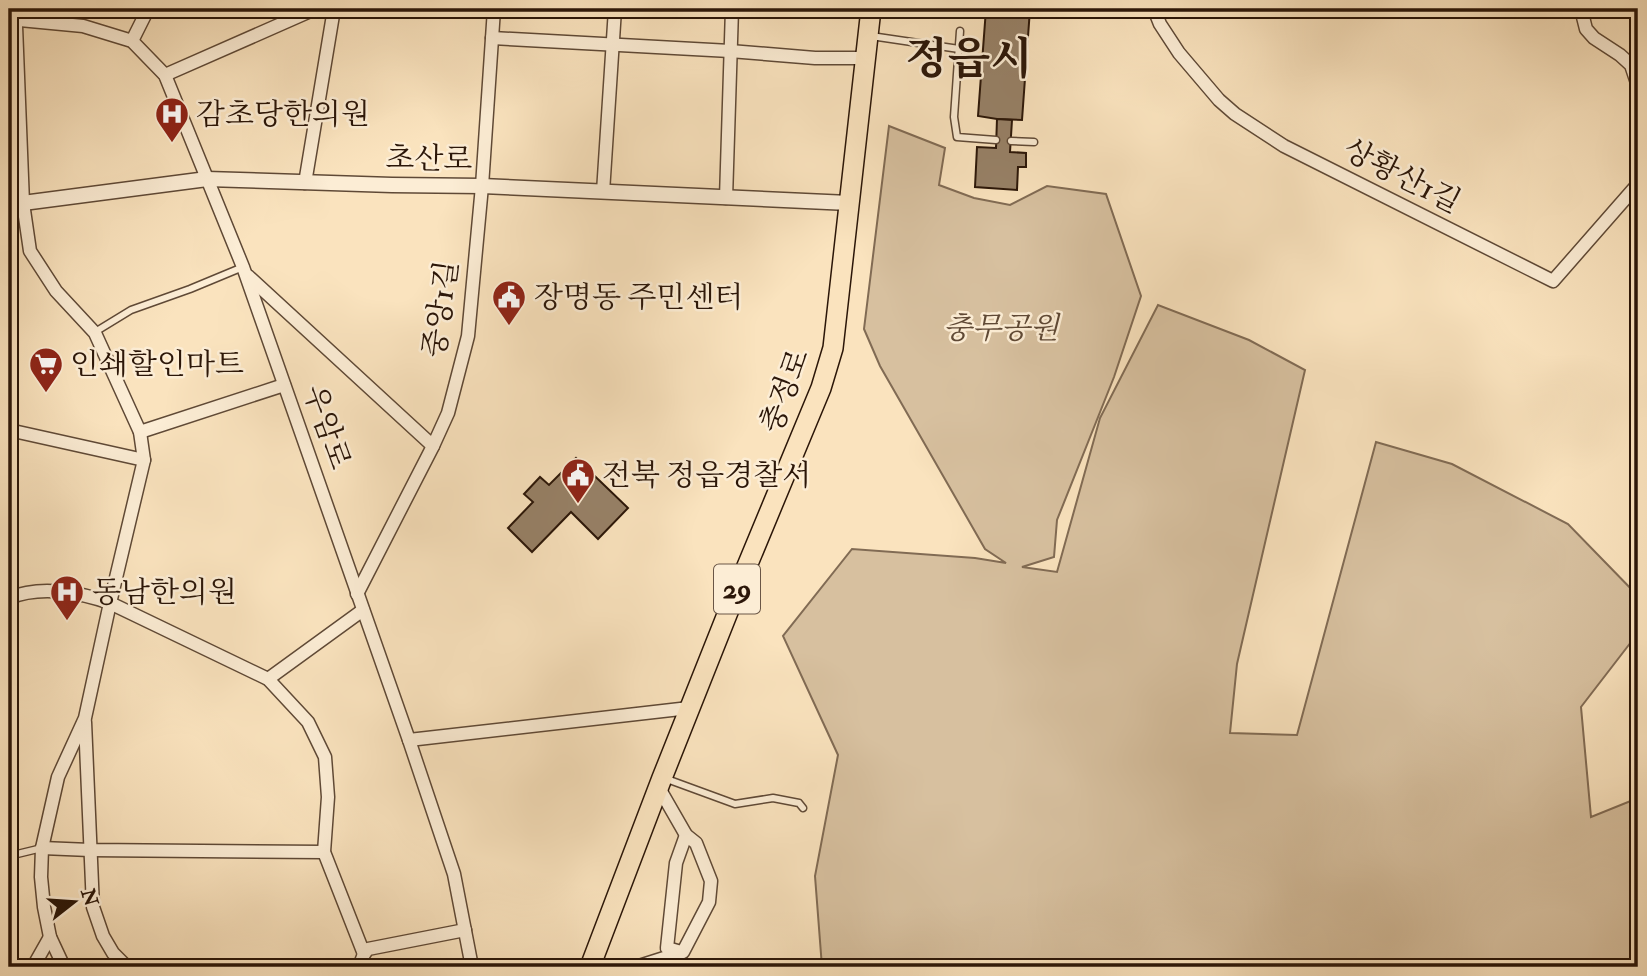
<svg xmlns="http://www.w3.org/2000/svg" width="1647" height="976" viewBox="0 0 1647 976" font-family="'IM FELL Double Pica','Noto Serif KR',serif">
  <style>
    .green { fill: #d7c09f; stroke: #816b54; stroke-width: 2 }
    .building { fill: #978167; stroke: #2b1608; stroke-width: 2 }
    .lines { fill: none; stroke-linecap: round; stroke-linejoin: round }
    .service-casing { stroke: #5f4936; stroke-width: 9 }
    .minor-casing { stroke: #5f4936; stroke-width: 15 }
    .tertiary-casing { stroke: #5f4936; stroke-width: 17 }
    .primary-casing { stroke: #2b1608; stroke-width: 22 }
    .service { stroke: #fcedd5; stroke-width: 6 }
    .minor { stroke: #fcedd5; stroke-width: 12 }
    .tertiary { stroke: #fcedd5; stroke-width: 14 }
    .primary { stroke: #fae3be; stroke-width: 19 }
    .labels { text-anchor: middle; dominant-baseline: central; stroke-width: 5; stroke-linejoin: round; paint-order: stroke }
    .shield { fill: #fcedd5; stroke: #6a5646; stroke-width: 2 }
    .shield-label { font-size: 28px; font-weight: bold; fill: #2b1608 }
    .poi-label { font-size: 30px; fill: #2b1608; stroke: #fcedd5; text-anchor: start }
    .street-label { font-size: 30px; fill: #2b1608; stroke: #fcedd5 }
    .park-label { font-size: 30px; font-style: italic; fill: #5f4935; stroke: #fcedd5 }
    .town-label { font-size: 44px; font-weight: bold; fill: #2b1608; stroke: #fcedd5 }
  </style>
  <rect width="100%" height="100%" fill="#fae3be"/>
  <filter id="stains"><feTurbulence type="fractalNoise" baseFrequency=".00286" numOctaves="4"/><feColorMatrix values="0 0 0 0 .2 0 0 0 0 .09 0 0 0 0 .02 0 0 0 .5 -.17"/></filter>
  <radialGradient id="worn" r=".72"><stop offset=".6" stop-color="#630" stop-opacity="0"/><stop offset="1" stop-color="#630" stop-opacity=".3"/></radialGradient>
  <polygon class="green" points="889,126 945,148 939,185 974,198 1010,205 1047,186 1106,194 1141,296 1114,377 1057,520 1054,557 1022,567 1057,572 1100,418 1158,305 1249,340 1305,370 1237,664 1230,733 1297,735 1376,442 1452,464 1568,524 1638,596 1638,633 1581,707 1591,817 1638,798 1638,967 822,967 815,876 838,755 783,636 852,549 975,558 1006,563 985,549 880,366 864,329"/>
  <g class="building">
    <polygon points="986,9 1030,9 1022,120 997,119 978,116"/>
    <polygon points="997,119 1012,120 1010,152 1026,153 1026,167 1018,167 1017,190 975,187 977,147 996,148"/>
    <polygon points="576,458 628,508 598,539 571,512 532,552 508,528 533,502 524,494 540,477 549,485"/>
  </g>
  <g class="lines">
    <g class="service-casing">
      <g id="service">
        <polyline points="960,31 954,117 957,137 996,140"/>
        <polyline points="871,36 959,49"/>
        <polyline points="1011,141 1034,142"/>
        <polyline points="95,332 131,310 190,289 243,267"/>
        <polyline points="664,778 735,804 773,798 799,803 803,808"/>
        <polyline points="9,856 42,848"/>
      </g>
    </g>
    <g class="minor-casing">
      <g id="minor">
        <polyline points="1154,9 1160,24 1179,53 1219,100 1235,114 1284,146 1553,281 1638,184"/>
        <polyline points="1581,9 1586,29 1594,38 1620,55 1631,65 1638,86"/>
        <polyline points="9,19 83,26 132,41 165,75 243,267 409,740 454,874 472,967"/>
        <polyline points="16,26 23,203 30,251 56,291 95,333 140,432 144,460 110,603 85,718 58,777 42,848 41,877 44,907 50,937 64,967"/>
        <polyline points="492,38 730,51 815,58 866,58"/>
        <polyline points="132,41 148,9"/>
        <polyline points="165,75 315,9"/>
        <polyline points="305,183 334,9"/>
        <polyline points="603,192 615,9"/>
        <polyline points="726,198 732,9"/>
        <polyline points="248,276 433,446"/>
        <polyline points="9,430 144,460"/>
        <polyline points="140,432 284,385"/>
        <polyline points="357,594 433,446 448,413 468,336 482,186 494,9"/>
        <path d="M9 598C40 585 79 592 110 603L268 679 308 722 325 757 328 797 324 852 364 954"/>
        <polyline points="268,679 363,610"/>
        <polyline points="85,722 93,907 103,936 113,953 127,967"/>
        <polyline points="409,740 689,708"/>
        <polyline points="42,848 90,850 324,852"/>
        <polyline points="681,952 667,948 676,863 686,835"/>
        <polyline points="33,967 50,937"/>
        <polyline points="359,967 364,954 368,949 465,930"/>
        <polyline points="636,967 683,952 709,902 711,881 696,843 686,835 659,788"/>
      </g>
    </g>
    <g class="tertiary-casing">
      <g id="tertiary">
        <polyline points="9,43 18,9"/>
        <polyline points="9,201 23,203 207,179 392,185 482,186 849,203"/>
      </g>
    </g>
    <g class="primary-casing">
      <polyline id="primary" points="590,967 662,778 730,607 821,388 833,348 871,9"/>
    </g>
    <use href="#service" class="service"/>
    <use href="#minor" class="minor"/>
    <use href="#tertiary" class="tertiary"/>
    <use href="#primary" class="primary"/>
  </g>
  <defs>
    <g id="hospital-pin" transform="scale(1.75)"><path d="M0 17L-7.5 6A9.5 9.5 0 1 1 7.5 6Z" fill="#8f2418" stroke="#fcedd5"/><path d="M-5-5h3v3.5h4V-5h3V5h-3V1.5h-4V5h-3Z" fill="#fff"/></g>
    <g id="civic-pin" transform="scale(1.75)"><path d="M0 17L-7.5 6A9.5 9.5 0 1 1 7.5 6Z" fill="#8f2418" stroke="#fcedd5"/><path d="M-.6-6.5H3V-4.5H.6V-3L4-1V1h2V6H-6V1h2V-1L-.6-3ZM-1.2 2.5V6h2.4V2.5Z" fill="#fff"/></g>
    <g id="supermarket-pin" transform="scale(1.75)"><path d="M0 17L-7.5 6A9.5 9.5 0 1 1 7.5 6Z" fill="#8f2418" stroke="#fcedd5"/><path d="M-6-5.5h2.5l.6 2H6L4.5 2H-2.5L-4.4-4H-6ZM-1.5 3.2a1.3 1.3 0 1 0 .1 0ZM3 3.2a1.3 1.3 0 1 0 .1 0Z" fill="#fff"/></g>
  </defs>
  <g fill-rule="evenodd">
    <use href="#hospital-pin" x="172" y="114"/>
    <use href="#civic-pin" x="509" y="297"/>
    <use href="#supermarket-pin" x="46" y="364"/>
    <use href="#civic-pin" x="578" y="475"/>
    <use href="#hospital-pin" x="67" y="592"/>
  </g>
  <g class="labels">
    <rect class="shield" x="714" y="564.5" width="46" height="49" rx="5"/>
    <g class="shield-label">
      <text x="737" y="589">29</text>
    </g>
    <g class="poi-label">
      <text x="196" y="114">감초당한의원</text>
      <text x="534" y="297">장명동 주민센터</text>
      <text x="70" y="364">인쇄할인마트</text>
      <text x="602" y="475">전북 정읍경찰서</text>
      <text x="92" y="592">동남한의원</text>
    </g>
    <g class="street-label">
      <text transform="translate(429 159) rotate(1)">초산로</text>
      <text transform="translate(1402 176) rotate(27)">상황산1길</text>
      <text transform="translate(441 309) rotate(-82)">중앙1길</text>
      <text transform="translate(785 391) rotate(-70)">충정로</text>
      <text transform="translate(327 427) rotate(71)">우암로</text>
    </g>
    <g class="park-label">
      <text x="1001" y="328">충무공원</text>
    </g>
    <g class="town-label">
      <text x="969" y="59">정읍시</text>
    </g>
  </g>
  <rect width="1647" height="976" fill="none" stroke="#fae3be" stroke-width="35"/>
  <rect x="10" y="10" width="1626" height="955" fill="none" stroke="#2b1608" stroke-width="3.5"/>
  <rect x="18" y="18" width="1612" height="941" fill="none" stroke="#2b1608" stroke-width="2"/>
  <g transform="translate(74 902) rotate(73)" stroke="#fcedd5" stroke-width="5" paint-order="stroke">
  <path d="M0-5L12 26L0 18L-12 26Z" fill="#2b1608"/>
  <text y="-10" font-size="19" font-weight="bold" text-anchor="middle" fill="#2b1608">N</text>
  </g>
  <rect width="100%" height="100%" filter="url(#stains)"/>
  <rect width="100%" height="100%" fill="url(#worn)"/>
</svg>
